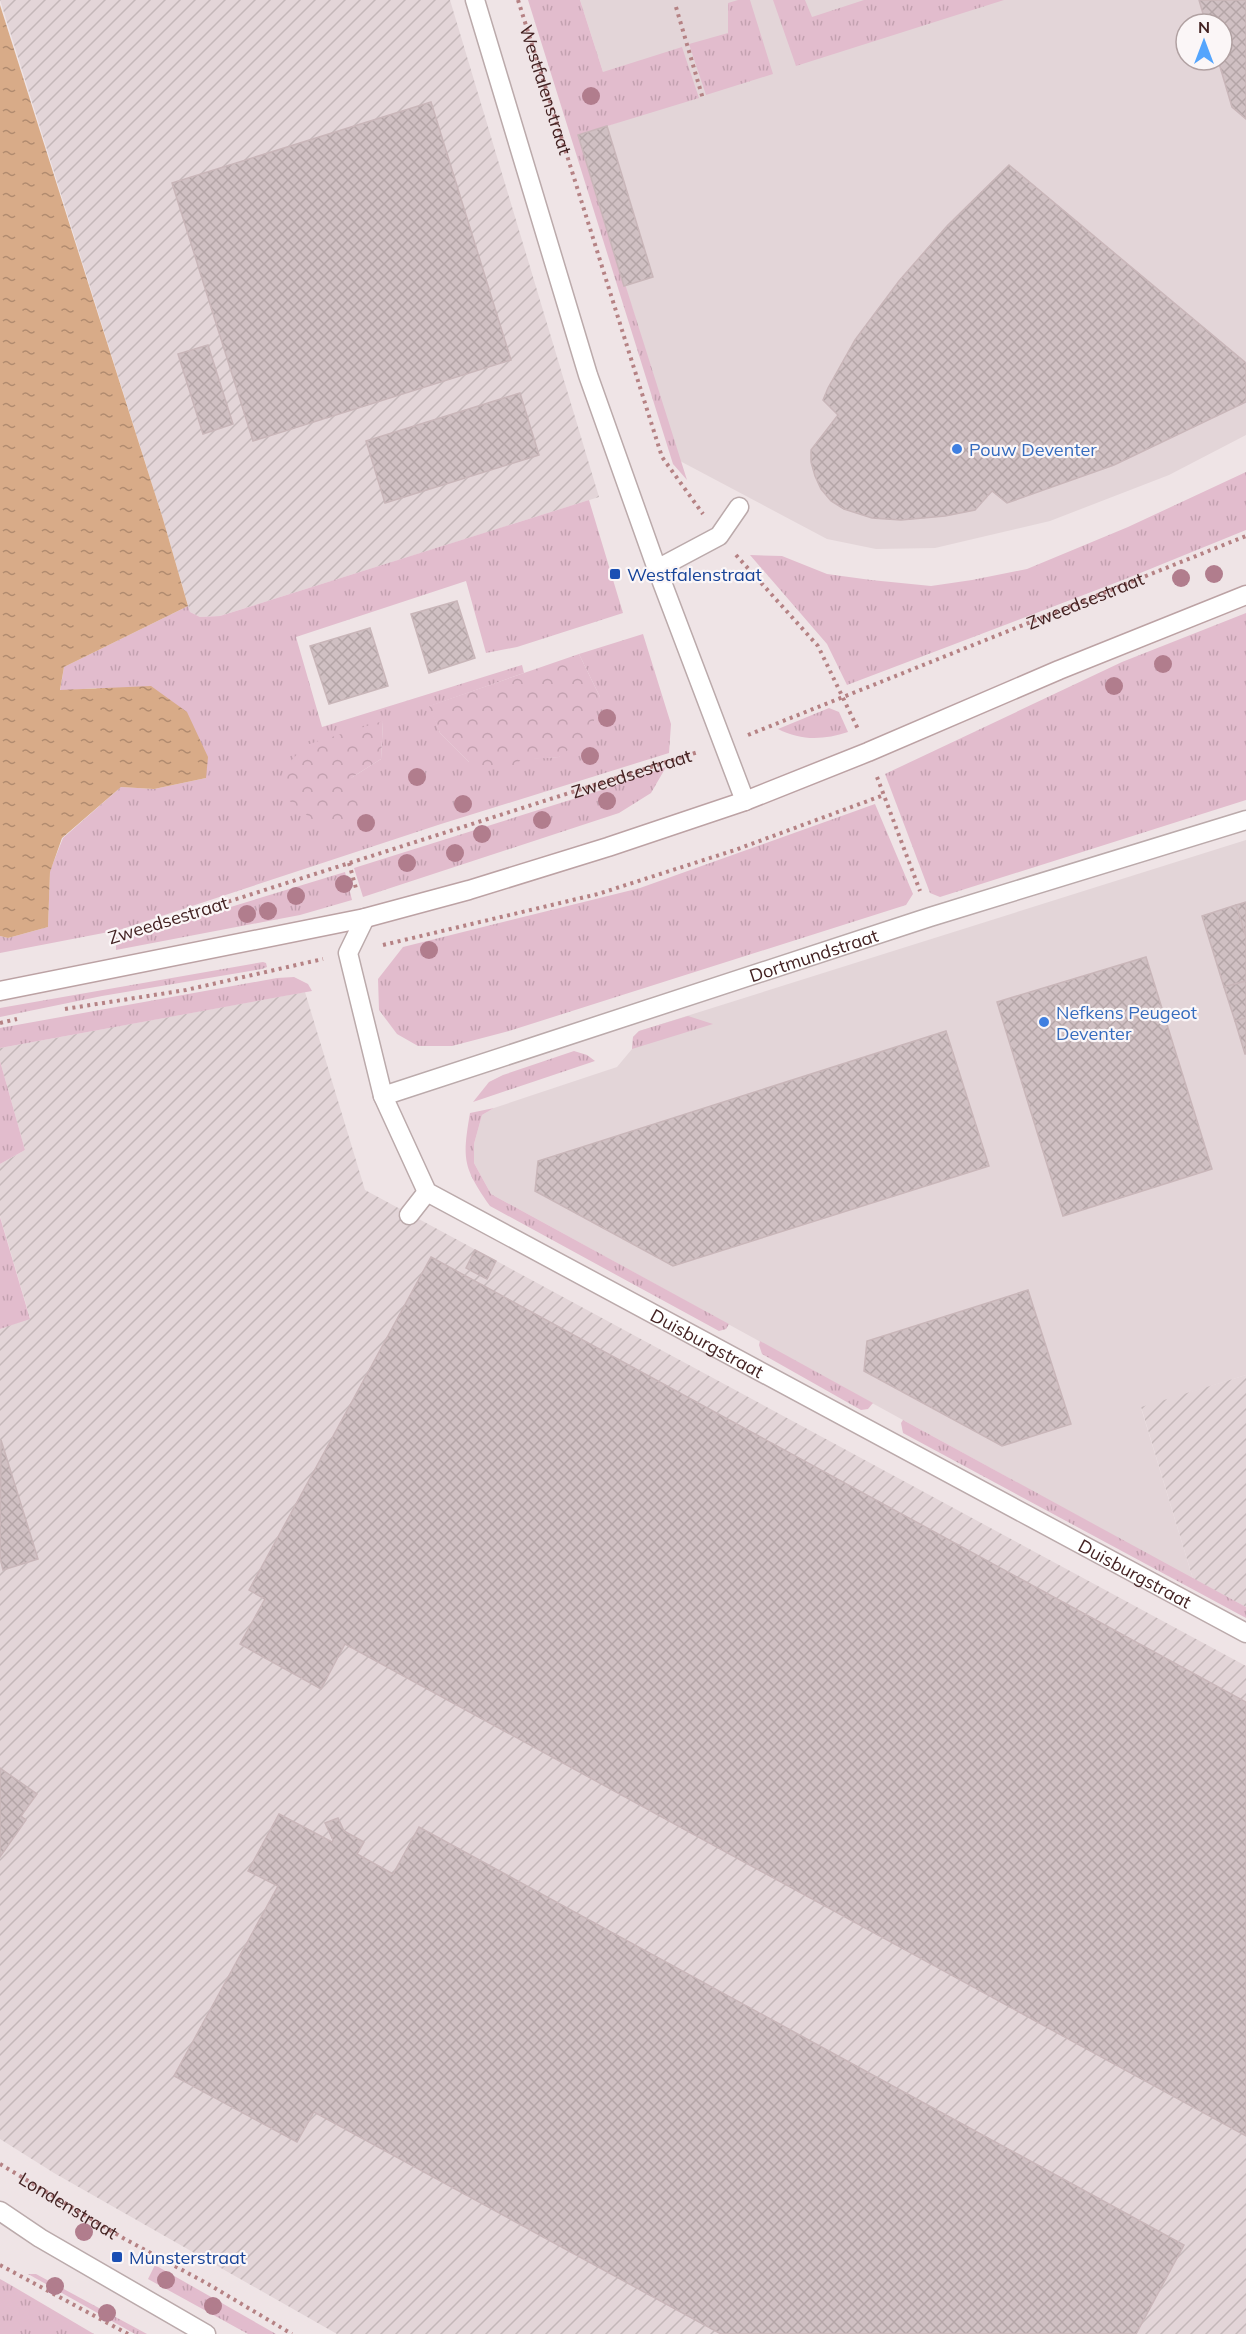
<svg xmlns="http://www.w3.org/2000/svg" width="1246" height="2334" viewBox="0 0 1246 2334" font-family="Mulish,sans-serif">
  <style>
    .built { fill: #e3d5d8; fill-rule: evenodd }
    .industrial { fill: url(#industrial-furrows) }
    .grass { fill: url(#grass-tufts); fill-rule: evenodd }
    .forest { fill: url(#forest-crowns) }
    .water { fill: url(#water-ripples) }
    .building { fill: url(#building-cross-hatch); stroke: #c9b6b9; stroke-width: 1.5 }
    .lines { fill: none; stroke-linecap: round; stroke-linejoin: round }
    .lane-casing { stroke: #bbaaab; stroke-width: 21 }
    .street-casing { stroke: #bbaaab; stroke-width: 21 }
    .secondary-casing { stroke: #bca2a4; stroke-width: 21 }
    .path { stroke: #b58284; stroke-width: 4; stroke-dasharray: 3 4.5; stroke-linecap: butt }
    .lane { stroke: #fff; stroke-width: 18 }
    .street { stroke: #fff; stroke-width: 18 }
    .secondary { stroke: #fff; stroke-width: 18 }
    .tree { fill: #b17d8d }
    .shop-dot { fill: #3f7fe0; stroke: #fbf6f7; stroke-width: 2 }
    .transit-dot { fill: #1a4fb4; stroke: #fbf6f7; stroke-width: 2 }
    .labels { text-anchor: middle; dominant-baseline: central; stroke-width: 4.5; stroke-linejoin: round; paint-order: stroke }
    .street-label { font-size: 18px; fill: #432222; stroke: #fbf6f7 }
    .shop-label { font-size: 18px; fill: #366cbe; stroke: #fbf6f7; text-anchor: start }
    .transit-label { font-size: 18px; fill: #164399; stroke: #fbf6f7; text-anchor: start }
  </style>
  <defs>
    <pattern id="industrial-furrows" width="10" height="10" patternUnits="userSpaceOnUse" patternTransform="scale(1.5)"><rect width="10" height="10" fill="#e3d5d8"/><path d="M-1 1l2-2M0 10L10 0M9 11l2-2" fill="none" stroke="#c4b7b9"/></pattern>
    <pattern id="grass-tufts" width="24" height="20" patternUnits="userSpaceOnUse" patternTransform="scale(1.5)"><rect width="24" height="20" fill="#e2bccd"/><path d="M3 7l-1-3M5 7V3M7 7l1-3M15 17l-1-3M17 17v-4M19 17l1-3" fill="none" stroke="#c3a1b0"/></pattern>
    <pattern id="forest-crowns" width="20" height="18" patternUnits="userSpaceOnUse" patternTransform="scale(1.5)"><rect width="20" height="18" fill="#e2bccd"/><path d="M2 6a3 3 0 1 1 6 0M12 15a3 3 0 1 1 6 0" fill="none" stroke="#c3a1b0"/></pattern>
    <pattern id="water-ripples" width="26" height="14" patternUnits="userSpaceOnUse" patternTransform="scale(1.5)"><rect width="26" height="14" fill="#d8ab88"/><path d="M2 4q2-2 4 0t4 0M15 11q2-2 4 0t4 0" fill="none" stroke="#b18b6f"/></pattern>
    <pattern id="building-cross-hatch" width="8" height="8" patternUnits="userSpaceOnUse" patternTransform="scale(1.5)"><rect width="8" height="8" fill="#d0c0c3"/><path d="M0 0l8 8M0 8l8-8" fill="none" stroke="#b4a5a7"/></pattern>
  </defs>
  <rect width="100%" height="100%" fill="#efe4e6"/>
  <g class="built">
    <path d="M580 0H1246V435L1169 475 1050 521 935 548 876 549 827 539 680 461 578 135 619 122ZM1186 24H1222V60H1186Z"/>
    <polygon points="1246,840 1246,1375 1141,1408 1193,1579 491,1194 474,1163 474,1144 482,1115 494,1108 617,1067 632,1049 633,1037 639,1031"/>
  </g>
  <g class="industrial">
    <polygon points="0,0 450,0 599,497 220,616 200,617 190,612 163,519"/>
    <polygon points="305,992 365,1190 1246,1666 1246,2334 337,2334 54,2173 0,2139 0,1329 30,1318 0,1216 0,1164 25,1150 0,1061 0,1048"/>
    <polygon points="1246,1375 1246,1607 1193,1579 1141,1407"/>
  </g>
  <g class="grass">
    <polygon points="528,0 580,0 603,72 682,47 699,98 578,135 687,480 673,464"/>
    <polygon points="738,0 750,0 773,74 706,95 689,44 728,33 728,3"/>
    <polygon points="773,0 805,0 812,17 864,0 1004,0 796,66"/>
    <polygon points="1246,472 1246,530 1128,578 847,685 827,644 750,555 782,556 827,574 871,580 931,586 972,580 1027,569 1128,527"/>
    <path d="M589 500 623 613 517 647 486 653 466 581 296 637 322 727 522 665 524 673 430 706 440 733 469 762 559 757 600 697 579 654 643 634 671 724 669 753 441 824 119 930 0 953V936L8 938 48 927 50 871 63 838 121 787 154 789 206 778 96 688 60 691 64 667 188 606 190 612 200 617 220 616ZM383 721 381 759 351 778Z"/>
    <polygon points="1246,613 1246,800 940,897 930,893 885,774 1122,662"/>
    <path d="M829 708 839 712 848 732C824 740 801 741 778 729Z"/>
    <polygon points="666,767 651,793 619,813 363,897 354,868 605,789"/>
    <polygon points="875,804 913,894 906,905 509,1031 452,1046 418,1046 397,1034 379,1010 378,979 403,947 640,888"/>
    <polygon points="345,872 352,900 300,915 116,950 116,942"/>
    <polygon points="263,962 266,963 267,967 262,969 102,996 0,1017 0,1008"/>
    <polygon points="294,977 308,984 312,991 0,1048 0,1028 277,978"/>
    <polygon points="688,1016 713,1024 632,1049 633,1037 639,1031"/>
    <polygon points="574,1051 587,1055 595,1061 473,1102 489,1082 503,1075"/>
    <polygon points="0,1061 25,1150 0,1164"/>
    <path d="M494 1108 482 1115 474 1144V1163L491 1194 729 1324 726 1329 719 1331 490 1206C463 1167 462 1160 470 1113Z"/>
    <polygon points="0,1217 30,1319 0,1329"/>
    <polygon points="760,1341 873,1403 868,1409 861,1410 762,1354 759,1345"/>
    <polygon points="903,1420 1246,1607 1246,1618 903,1433 901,1423"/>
    <polygon points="155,2265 276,2334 248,2334 148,2279"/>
    <polygon points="28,2274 36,2274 147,2334 135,2334"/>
    <polygon points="0,2279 9,2284 94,2334 0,2334"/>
  </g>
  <g class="forest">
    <polygon points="579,654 600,697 591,732 559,757 521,760 505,772 469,762 440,733 429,706"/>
    <polygon points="383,721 381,759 351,778 359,808 334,829 319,825 286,798 286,766 306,745"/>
  </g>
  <polygon class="water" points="0,5 163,519 188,606 64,667 60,690 151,686 187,712 208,757 206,778 154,789 121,787 62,838 50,872 48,927 8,938 0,936"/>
  <g class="building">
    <polygon points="1199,0 1246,0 1246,119 1232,107 1218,60 1222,60 1222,24 1206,24"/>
    <polygon points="431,102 511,360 253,441 172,183"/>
    <polygon points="607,126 653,277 624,286 578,135"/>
    <polygon points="1009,165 1246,363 1246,402 1114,465 1007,503 992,491 975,510 945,516 901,520 872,518 844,509 831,501 821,489 815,476 811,462 811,450 838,415 823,400 828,388 855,340 899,281 947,226"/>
    <polygon points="208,345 233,424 203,434 178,354"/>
    <polygon points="520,393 539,455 385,503 366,441"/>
    <polygon points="457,601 475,658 429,673 411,614"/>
    <polygon points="370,628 388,686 329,704 310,646"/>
    <polygon points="1246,902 1246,937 1236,905"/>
    <polygon points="1236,905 1246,937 1246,981 1224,987 1202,916"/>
    <polygon points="1146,957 1212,1169 1063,1216 997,1002"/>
    <polygon points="1246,981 1246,1018 1235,1021 1224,987"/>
    <polygon points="1246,1018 1246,1054 1245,1054 1235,1021"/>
    <polygon points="946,1031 989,1166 673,1266 535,1191 538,1161"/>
    <polygon points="475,1250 496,1261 487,1279 466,1268"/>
    <polygon points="431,1257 1246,1702 1246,2136 345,1644 321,1689 240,1644 265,1599 249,1590"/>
    <polygon points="1028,1290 1071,1424 1002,1446 864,1371 867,1341"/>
    <polygon points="1,1440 38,1559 3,1570 0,1558"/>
    <polygon points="0,1768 37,1794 21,1816 26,1820 0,1857"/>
    <polygon points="279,1814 332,1842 333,1840 325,1823 338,1818 344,1831 364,1842 357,1854 393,1874 419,1827 1184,2245 1136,2334 721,2334 314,2112 297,2142 174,2076 278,1886 248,1871"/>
  </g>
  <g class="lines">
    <g class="lane-casing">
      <polyline id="lane" points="409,1215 427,1192"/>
    </g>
    <g class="street-casing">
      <g id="street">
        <polyline points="475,0 588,375 657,569 745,801"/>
        <polyline points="657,569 719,536 739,507"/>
        <path id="s5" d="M365 918 348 953 383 1096 427 1192 1246 1633"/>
        <path id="s6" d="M383 1096 930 917 1246 820"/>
        <polyline points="0,2211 40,2238 206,2334"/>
      </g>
    </g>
    <g class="secondary-casing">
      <polyline id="secondary" points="0,991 365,918 469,890 608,847 745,801 868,752 1059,670 1246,595"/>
    </g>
    <g class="path">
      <path id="s1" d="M518 0 662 457 703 514"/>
      <polyline points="676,7 703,99"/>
      <polyline points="736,555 818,646 858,729"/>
      <path id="s2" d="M748 735 1246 536"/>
      <polyline points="877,777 920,891"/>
      <polyline points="349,863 357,892"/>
      <path id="s3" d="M114 938 698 752"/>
      <polyline points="383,945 598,894 735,850 884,795"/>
      <polyline points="65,1009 186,990 323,959"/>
      <polyline points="0,1023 17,1019"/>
      <path id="s4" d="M0 2164 123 2238 208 2284 292 2334"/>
      <polyline points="0,2265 128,2334"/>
    </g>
    <use href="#lane" class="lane"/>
    <use href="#street" class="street"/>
    <use href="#secondary" class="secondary"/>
  </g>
  <g class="tree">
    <circle cx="591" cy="96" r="9"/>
    <circle cx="1214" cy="574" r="9"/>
    <circle cx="1181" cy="578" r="9"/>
    <circle cx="1163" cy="664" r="9"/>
    <circle cx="1114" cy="686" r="9"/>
    <circle cx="607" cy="718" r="9"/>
    <circle cx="590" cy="756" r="9"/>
    <circle cx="417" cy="777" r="9"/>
    <circle cx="607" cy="801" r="9"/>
    <circle cx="463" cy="804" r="9"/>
    <circle cx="542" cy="820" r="9"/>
    <circle cx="366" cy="823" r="9"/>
    <circle cx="482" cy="834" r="9"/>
    <circle cx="455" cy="853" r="9"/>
    <circle cx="407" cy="863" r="9"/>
    <circle cx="344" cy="884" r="9"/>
    <circle cx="296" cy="896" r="9"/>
    <circle cx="268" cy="911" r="9"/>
    <circle cx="247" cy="914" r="9"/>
    <circle cx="429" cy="950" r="9"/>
    <circle cx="84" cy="2232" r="9"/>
    <circle cx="166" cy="2280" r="9"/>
    <circle cx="55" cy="2286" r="9"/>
    <circle cx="213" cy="2306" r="9"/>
    <circle cx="107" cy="2313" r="9"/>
  </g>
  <g class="shop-dot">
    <circle cx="957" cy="449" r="6"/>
    <circle cx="1044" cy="1022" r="6"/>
  </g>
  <g class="transit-dot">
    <rect x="609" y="568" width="12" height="12" rx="3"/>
    <rect x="111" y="2251" width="12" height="12" rx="3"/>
  </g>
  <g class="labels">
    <g class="street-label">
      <text stroke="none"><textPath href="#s1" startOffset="94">Westfalenstraat</textPath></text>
      <text stroke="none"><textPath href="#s2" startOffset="363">Zweedsestraat</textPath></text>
      <text stroke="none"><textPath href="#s3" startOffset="543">Zweedsestraat</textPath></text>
      <text transform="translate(168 920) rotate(-17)">Zweedsestraat</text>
      <text stroke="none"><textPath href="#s6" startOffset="453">Dortmundstraat</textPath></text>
      <text stroke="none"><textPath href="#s5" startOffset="610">Duisburgstraat</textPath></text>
      <text stroke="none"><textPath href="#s5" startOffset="1096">Duisburgstraat</textPath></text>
      <text stroke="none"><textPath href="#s4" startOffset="80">Londenstraat</textPath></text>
    </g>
    <g class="shop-label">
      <text x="969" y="449">Pouw Deventer</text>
      <text x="1056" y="1012">Nefkens Peugeot<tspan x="1056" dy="21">Deventer</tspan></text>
    </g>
    <g class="transit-label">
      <text x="627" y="574">Westfalenstraat</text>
      <text x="129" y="2257">Munsterstraat</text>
    </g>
  </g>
  <g transform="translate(1204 42)"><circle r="28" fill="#fbf6f7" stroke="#b1a1a2" stroke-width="1.5"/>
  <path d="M0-4.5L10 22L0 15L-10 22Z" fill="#54a5fd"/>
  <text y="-9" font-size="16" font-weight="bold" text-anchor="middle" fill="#432222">N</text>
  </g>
</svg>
